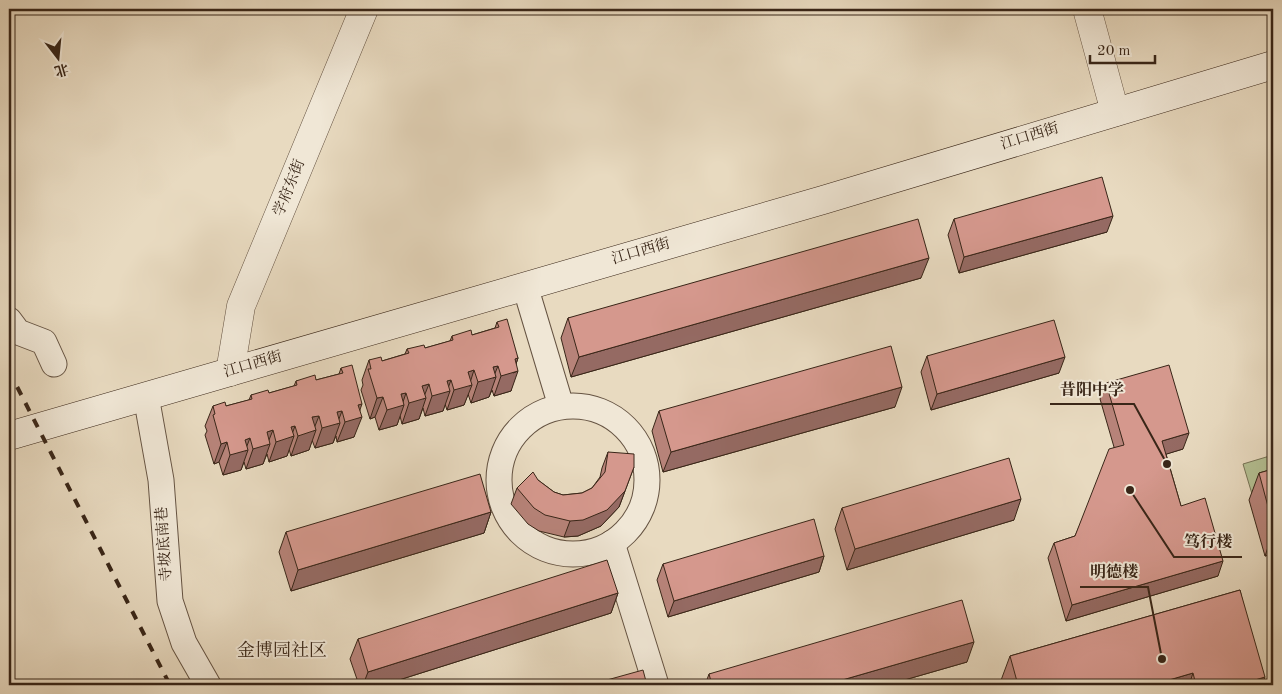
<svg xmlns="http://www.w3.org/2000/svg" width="1282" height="694" viewBox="0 0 1282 694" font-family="'Old Standard TT','Noto Serif SC',serif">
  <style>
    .green { fill: #b4c093; stroke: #767356 }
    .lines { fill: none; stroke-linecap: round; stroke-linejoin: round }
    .minor-casing { stroke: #655342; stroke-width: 27 }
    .tertiary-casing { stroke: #655342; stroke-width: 29 }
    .secondary-casing { stroke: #392618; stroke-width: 29 }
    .minor { stroke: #f0e7d6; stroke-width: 25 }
    .tertiary { stroke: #f0e7d6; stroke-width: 28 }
    .secondary { stroke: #f0e7d6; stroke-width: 28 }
    .rail { stroke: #392618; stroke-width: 4; stroke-dasharray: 9 9; stroke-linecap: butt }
    .wall { fill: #b78379; stroke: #392618 }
    .shaded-wall { fill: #956a63; stroke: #392618 }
    .building { fill: #d5988d; stroke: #392618 }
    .labels { text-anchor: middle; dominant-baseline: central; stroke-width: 4; stroke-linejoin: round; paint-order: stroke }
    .street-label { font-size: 15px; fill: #392618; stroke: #f0e7d6 }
    .quarter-label { font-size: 18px; fill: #392618; stroke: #f0e7d6 }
    .leader { fill: none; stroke: #392618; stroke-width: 2 }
    .callout-dot { fill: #392618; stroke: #f0e7d6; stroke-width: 2 }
    .callout-label { font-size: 16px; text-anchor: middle; font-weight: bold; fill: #392618; stroke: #f0e7d6; stroke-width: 4; stroke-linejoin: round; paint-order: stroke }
  </style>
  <rect width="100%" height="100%" fill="#e8dac0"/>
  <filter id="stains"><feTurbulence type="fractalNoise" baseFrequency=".004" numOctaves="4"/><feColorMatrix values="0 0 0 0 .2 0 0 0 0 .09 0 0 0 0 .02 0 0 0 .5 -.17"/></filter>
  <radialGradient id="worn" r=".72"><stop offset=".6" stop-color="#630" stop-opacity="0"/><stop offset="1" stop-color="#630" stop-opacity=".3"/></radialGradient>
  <polygon class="green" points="1273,455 1273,488 1252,494 1243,464"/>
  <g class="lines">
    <g class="minor-casing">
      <g id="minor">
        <polyline points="525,286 561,406"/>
        <polyline points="9,320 18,332 44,342 54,364"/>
        <polyline points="146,396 161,480 170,601 184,643 208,685"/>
        <circle cx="573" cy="480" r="74"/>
        <polyline points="612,543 656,685"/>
      </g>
    </g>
    <g class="tertiary-casing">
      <g id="tertiary">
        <polyline points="1087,9 1115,112"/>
        <polyline points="230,372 241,306 364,9"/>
      </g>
    </g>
    <g class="secondary-casing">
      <polyline id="secondary" points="9,436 823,200 1273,65"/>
    </g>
    <use href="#minor" class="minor"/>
    <use href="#tertiary" class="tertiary"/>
    <use href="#secondary" class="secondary"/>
    <polyline class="rail" points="9,371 170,685"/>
  </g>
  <g class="wall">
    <polygon points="954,219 1107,232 959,273 948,235"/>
    <polygon points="921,278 571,377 561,338 568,318"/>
    <polygon points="497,322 518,358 516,364 511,391 494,396 492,390 489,397 471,403 468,394 464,405 447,410 445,404 443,411 425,416 423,408 419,419 402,424 400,416 397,425 379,430 375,417 370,419 361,390 363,385 362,380 369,360 382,361 405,354 407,349 425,348 450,341 452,336 472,335 495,328"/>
    <polygon points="927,356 1059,373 931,410 921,372"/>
    <polygon points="341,368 360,410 354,437 337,442 336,436 333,443 315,448 312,440 309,450 291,456 289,449 287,456 269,462 267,454 263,464 246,469 244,462 241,470 223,475 219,462 214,464 205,435 207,431 205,426 213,406 226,406 249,400 251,395 269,393 294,386 296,381 316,380 339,374"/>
    <polygon points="1106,383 1183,449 1166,454 1181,506 1218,576 1066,621 1048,558 1054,543 1075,536 1114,447 1100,399"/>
    <polygon points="895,407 663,472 652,431 659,411"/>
    <polygon points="608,452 634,467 619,507 601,526 578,536 564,537 539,531 528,524 511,504 517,488 538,480 554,492 563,495 582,493 592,488 600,477 602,468"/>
    <polygon points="1273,469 1273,554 1265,556 1249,500 1259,473"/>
    <polygon points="842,508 1014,520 847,570 835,529"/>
    <polygon points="491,512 484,533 291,591 279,552 286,532"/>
    <polygon points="824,556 819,572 668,617 657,580 663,564"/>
    <polygon points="1240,590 1262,685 1001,685 1000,683 1010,656"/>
    <polygon points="618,593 611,613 383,685 359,685 350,659 358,639"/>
    <polygon points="967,662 887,685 705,685 709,674"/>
  </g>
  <g class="shaded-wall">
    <polygon points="1113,216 1107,232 959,273 964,257"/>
    <polygon points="929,258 921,278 571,377 579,357"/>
    <polygon points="1065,357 1059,373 931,410 937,394"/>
    <polygon points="518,358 513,373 518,371 511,391 494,396 501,376 515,359"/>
    <polygon points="498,366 493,378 496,377 489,397 471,403 478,382 493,367"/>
    <polygon points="474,370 469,386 472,385 464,405 447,410 454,390 468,372"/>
    <polygon points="451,380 447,391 450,391 443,411 425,416 432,396 447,381"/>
    <polygon points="429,384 423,399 426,398 419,419 402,424 409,403 422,386"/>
    <polygon points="902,387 895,407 663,472 671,452"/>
    <polygon points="406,393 402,405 404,405 397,425 379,430 387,410 401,394"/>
    <polygon points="383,397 375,417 370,419 377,398"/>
    <polygon points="362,404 357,418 362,417 354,437 337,442 345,422 358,405"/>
    <polygon points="342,411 337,424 340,423 333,443 315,448 322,428 337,412"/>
    <polygon points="319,416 313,431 316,430 309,450 291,456 298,436 312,417"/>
    <polygon points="295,426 291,437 294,436 287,456 269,462 276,442 291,427"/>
    <polygon points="273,430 267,445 270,444 263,464 246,469 253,449 267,432"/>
    <polygon points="1189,433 1183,449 1157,457 1162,441"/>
    <polygon points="250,438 245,451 248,450 241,470 223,475 230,455 245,440"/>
    <polygon points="227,442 219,462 214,464 221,444"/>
    <polygon points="625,491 619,507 601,526 578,536 564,537 570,521"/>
    <polygon points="1021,499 1014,520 847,570 855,549"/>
    <polygon points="491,512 484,533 291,591 298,570"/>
    <polygon points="1273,533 1273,554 1265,556"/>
    <polygon points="824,556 819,572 668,617 674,601"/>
    <polygon points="1223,561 1218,576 1066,621 1072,605"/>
    <polygon points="618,593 611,613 383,685 363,685 368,672"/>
    <polygon points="974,642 967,662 887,685 825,685"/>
    <polygon points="1193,673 1189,685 1152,685"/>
    <polygon points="1265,677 1262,685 1238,685"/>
  </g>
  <g class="building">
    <polygon points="1102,177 1113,216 964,257 954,219"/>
    <polygon points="918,219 929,258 579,357 568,318"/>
    <polygon points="507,319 518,358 515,359 518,371 501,376 498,366 493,367 496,377 478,382 474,370 468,372 472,385 454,390 451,380 447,381 450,391 432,396 429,384 422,386 426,398 409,403 406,393 401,394 404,405 387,410 383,397 377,398 368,369 371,369 369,360 381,357 382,361 409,353 407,349 424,345 425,348 453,340 452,336 471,330 472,335 499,327 497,322"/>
    <polygon points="1054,320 1065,357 937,394 927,356"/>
    <polygon points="891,346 902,387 671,452 659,411"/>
    <polygon points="352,365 362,404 358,405 362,417 345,422 342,411 337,412 340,423 322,428 319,416 312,417 316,430 298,436 295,426 291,427 294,436 276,442 273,430 267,432 270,444 253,449 250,438 245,440 248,450 230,455 227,442 221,444 213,415 215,414 213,406 225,402 226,406 252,399 251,395 268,390 269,393 297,385 296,381 315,375 316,380 343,373 341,368"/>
    <polygon points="1169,365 1189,433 1162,441 1181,506 1205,498 1223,561 1072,605 1054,543 1075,536 1109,449 1124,445 1106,383"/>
    <polygon points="608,452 634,454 634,467 625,491 607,510 583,520 570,521 545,515 534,508 517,488 533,472 538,480 554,492 563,495 582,493 592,488 605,472"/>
    <polygon points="1009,458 1021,499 855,549 842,508"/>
    <polygon points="1273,469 1273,525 1259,473"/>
    <polygon points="480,474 491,512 298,570 286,532"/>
    <polygon points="814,519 824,556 674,601 663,564"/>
    <polygon points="607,560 618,593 368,672 358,639"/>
    <polygon points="1240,590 1265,677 1238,685 1196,685 1193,673 1152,685 1018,685 1010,656"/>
    <polygon points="962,600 974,642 825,685 712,685 709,674"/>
    <polygon points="643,670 647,685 589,685"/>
  </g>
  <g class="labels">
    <g class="street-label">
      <text transform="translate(1030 137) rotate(-17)">江口西街</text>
      <text transform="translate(290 188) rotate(-68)">学府东街</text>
      <text transform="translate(641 252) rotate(-16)">江口西街</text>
      <text transform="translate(253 365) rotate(-16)">江口西街</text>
      <text transform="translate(165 544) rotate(-94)">寺坡底南巷</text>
    </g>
    <g class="quarter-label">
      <text x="282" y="651">金博园社区</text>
    </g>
  </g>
  <path class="leader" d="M1167 464L1134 404H1050M1130 490L1174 557H1242M1162 659L1148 587H1080"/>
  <g class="callout-dot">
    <circle cx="1167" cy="464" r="5"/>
    <circle cx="1130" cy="490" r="5"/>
    <circle cx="1162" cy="659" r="5"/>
  </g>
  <g class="callout-label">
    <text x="1092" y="395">昔阳中学</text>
    <text x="1208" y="547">笃行楼</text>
    <text x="1114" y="577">明德楼</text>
  </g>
  <rect width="1282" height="694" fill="none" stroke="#e8dac0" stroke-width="30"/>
  <rect x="10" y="10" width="1262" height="674" fill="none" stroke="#392618" stroke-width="2.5"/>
  <rect x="15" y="15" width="1252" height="664" fill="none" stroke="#392618"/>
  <g transform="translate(58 58) rotate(164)" stroke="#f0e7d6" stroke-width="4" paint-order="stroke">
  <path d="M0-4L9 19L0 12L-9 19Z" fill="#392618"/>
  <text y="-8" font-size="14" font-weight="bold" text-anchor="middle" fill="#392618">北</text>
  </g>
  <path d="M1090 55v8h65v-8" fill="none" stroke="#392618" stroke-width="2.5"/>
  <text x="1097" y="55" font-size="15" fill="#392618" stroke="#f0e7d6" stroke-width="4" paint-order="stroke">20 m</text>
  <rect width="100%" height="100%" filter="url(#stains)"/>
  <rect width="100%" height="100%" fill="url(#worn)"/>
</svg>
